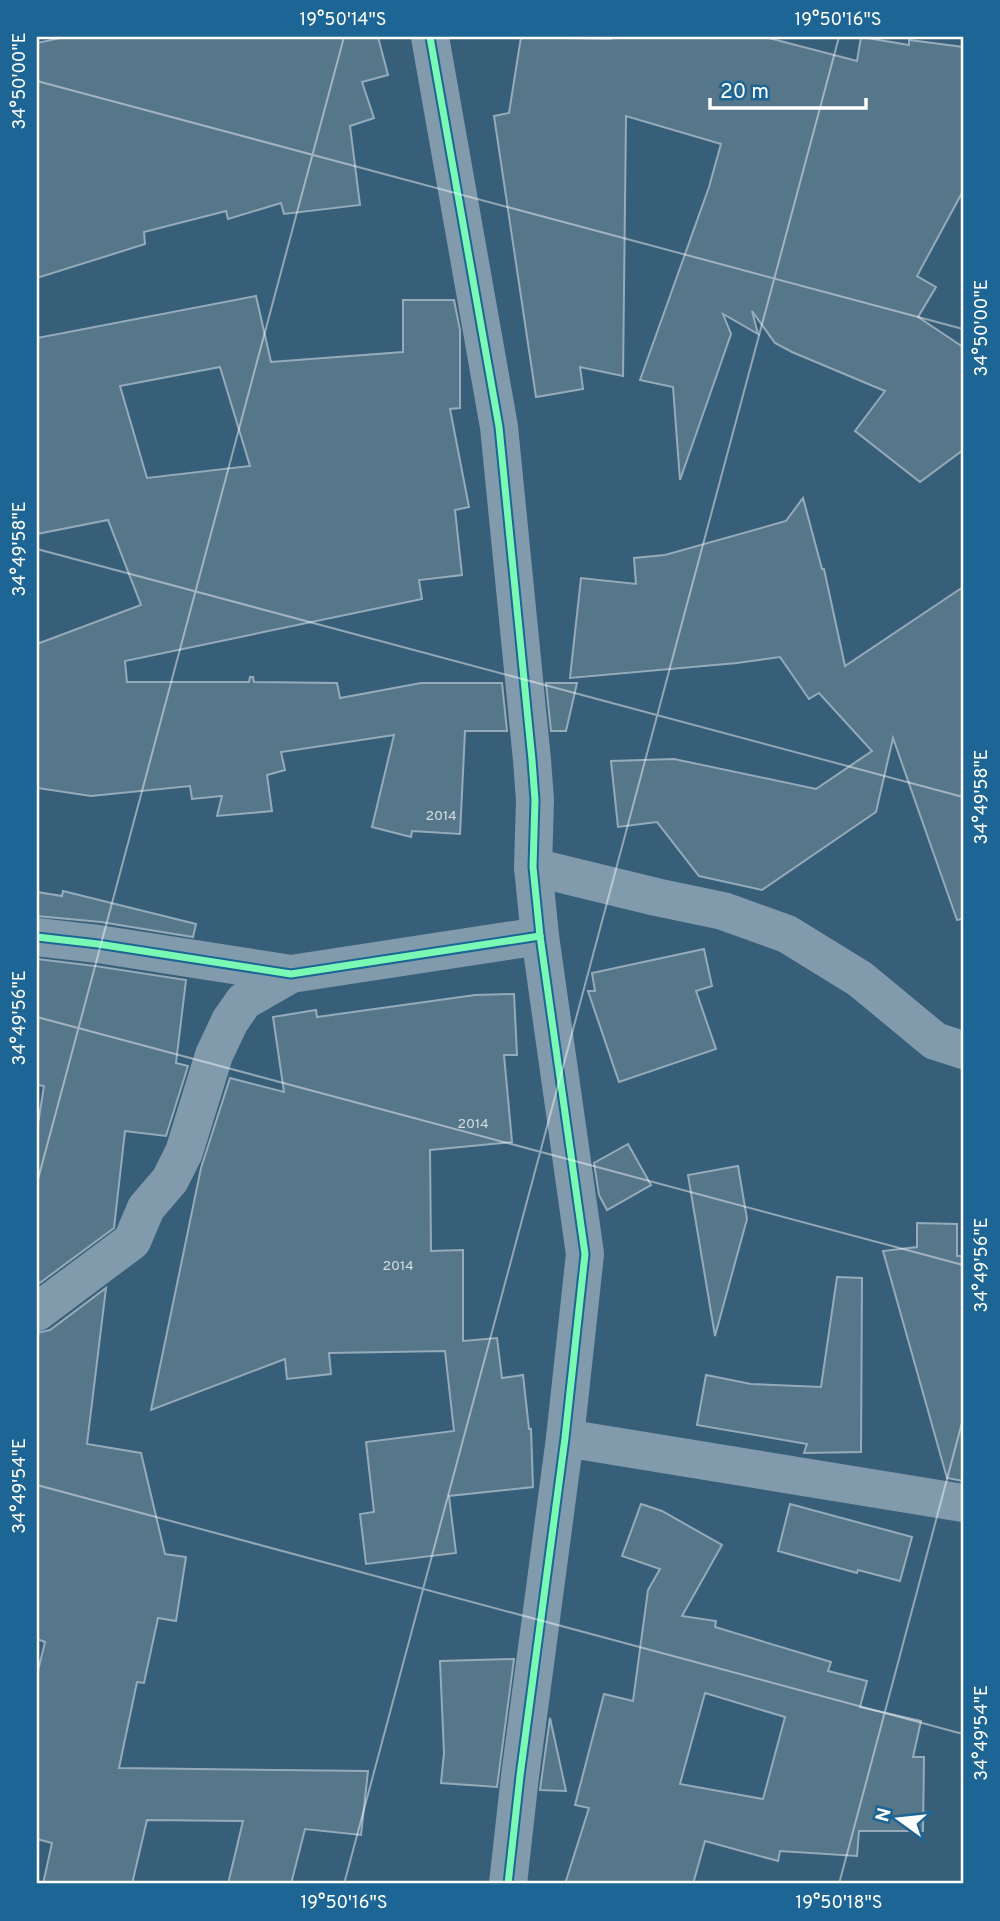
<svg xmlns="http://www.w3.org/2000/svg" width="1000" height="1921" viewBox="0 0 1000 1921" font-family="Overpass,sans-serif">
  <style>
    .building { fill: #56768a; stroke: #96abba; stroke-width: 2; fill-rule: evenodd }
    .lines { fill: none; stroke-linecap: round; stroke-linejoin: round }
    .minor { stroke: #819bad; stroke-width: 38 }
    .cycleway-casing { stroke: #1d6595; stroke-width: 11 }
    .cycleway { stroke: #7af9b4; stroke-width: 7 }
    .ticks { fill: none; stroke: #fff; stroke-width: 2; stroke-opacity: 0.45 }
    .labels { text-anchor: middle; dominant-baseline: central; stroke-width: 6; stroke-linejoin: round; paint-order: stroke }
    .number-label { font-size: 14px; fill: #d5dde2 }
    .neatline { fill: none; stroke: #fff; stroke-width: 2.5 }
    .ticks-label { font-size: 18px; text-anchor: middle; fill: #fff }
  </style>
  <rect width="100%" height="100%" fill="#385f7a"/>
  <g class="building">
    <polygon points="65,37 378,37 388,75 362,82 374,118 350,126 360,205 284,214 281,203 228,219 226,211 144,232 145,244 37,278 37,43"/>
    <polygon points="521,37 611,39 612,37 765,37 857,61 861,37 909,45 909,40 963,47 963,191 917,276 936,287 918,317 963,347 963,450 920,482 855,431 885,391 792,352 775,343 752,311 758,334 723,314 731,334 680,480 673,387 640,380 709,187 721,144 626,116 623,376 580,367 583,389 536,397 494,116 509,113"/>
    <path d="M256 296 271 362 403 352V300H454L460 330V408L450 409 469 507 455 510 462 575 419 580 422 599 125 661 127 682H249L250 677H253L254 682 337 683 340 698 421 683H502L507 731H465L460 834 412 831 411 837 372 827 394 735 281 752 285 770 267 775 272 811 217 816 222 796 192 799 190 786 91 796 37 788V644L141 605 108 520 37 534V338ZM220 367 250 466 147 478 120 386Z"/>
    <polygon points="803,498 822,569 824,569 845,666 963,587 963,919 957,920 893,738 876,812 762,890 699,876 657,822 618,827 611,761 674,759 816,789 872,751 819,693 809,699 780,657 737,663 570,678 581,578 636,584 634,558 665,555 786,521"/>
    <polygon points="546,683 577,683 566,731 551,731"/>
    <polygon points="63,891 196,924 193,937 101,922 37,916 37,892 62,896"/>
    <polygon points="704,949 712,986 696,991 716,1049 619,1082 588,991 595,991 592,973"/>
    <polygon points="37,959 95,966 186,980 176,1063 188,1066 166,1136 125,1131 114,1228 37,1285 37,1130 44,1086 37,1085"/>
    <polygon points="514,994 517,1055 504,1055 512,1142 430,1150 431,1251 463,1250 463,1341 497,1338 502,1378 523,1375 529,1429 531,1429 533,1487 449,1496 456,1553 366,1564 360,1514 374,1512 366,1442 454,1431 445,1351 329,1353 331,1374 287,1379 285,1359 151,1410 201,1168 230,1078 284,1092 273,1017 316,1010 317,1017 475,995"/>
    <polygon points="628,1144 651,1185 607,1210 599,1195 594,1163"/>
    <polygon points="738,1166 747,1219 715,1336 688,1175"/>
    <polygon points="917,1223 957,1224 957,1256 963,1256 963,1481 947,1478 883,1251 917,1247"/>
    <polygon points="837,1277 862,1278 861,1452 804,1453 807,1444 697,1425 706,1375 751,1384 821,1387"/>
    <polygon points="106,1288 87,1444 141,1453 165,1554 186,1557 176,1621 158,1618 144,1683 137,1682 119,1768 368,1771 361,1835 305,1829 291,1884 228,1884 243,1821 147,1820 132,1884 43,1884 52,1843 37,1839 37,1675 45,1642 37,1639 37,1333 50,1330"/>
    <path d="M641 1504 662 1511 722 1545 682 1616 716 1621 715 1627 831 1662 828 1671 867 1681 860 1707 921 1721 913 1757H924L923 1831H859L857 1856 780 1851 778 1861 705 1841 693 1884H565L589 1808 575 1805 604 1694 633 1701 648 1590 660 1569 622 1556ZM705 1693 785 1717 763 1799 680 1784Z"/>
    <polygon points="790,1504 912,1537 900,1581 858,1570 857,1573 778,1551"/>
    <polygon points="514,1659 497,1787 441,1783 444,1753 440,1661"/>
    <polygon points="550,1718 566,1791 540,1790"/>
  </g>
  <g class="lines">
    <g class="minor">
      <polyline points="430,37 499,427 532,760 535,800 533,867 540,936 585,1254 565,1438 520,1776 508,1884"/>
      <polyline points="533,867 656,897 723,911 787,934 860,979 935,1041 963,1050"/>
      <polyline points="37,937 98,944 291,974 540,936"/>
      <polyline points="37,1312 132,1241 146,1208 170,1180 184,1152 214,1055 230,1021 244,1001 291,974"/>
      <polyline points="565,1438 963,1503"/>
    </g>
    <g class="cycleway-casing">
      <g id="cycleway">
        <polyline points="430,37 499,427 532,760 535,800 533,867 540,936 585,1254 565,1438 520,1776 508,1884"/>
        <polyline points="37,937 98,944 291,974 540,936"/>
      </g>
    </g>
    <use href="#cycleway" class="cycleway"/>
  </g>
  <path class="ticks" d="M37 81 963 329M37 549 963 797M37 1017 963 1265M37 1183 344 37M37 1485 963 1734M344 1884 839 37M839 1884 963 1419"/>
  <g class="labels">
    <g class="number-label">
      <text x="441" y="816">2014</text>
      <text x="473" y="1124">2014</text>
      <text x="398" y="1266">2014</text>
    </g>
  </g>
  <rect width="1000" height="1921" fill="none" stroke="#1d6595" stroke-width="77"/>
  <g transform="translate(899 1819) rotate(285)" stroke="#1d6595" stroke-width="5" paint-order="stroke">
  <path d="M0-5L12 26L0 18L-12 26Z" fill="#ffffff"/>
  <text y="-10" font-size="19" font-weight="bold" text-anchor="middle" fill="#ffffff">N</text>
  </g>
  <path d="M710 98v10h156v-10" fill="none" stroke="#ffffff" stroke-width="3.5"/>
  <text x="720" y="98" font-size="21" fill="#ffffff" stroke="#1d6595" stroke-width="5" paint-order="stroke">20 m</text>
  <rect x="38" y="38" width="924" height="1844" class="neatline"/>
  <g class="ticks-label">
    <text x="343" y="25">19°50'14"S</text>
    <text x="838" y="25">19°50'16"S</text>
    <text transform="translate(19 81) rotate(-90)" y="6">34°50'00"E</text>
    <text transform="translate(981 328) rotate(-90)" y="6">34°50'00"E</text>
    <text transform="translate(19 549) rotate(-90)" y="6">34°49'58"E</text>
    <text transform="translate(981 797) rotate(-90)" y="6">34°49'58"E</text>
    <text transform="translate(19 1018) rotate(-90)" y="6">34°49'56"E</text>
    <text transform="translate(981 1265) rotate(-90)" y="6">34°49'56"E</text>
    <text transform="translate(19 1486) rotate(-90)" y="6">34°49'54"E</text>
    <text transform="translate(981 1733) rotate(-90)" y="6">34°49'54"E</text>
    <text x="344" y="1908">19°50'16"S</text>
    <text x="839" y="1908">19°50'18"S</text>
  </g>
</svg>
